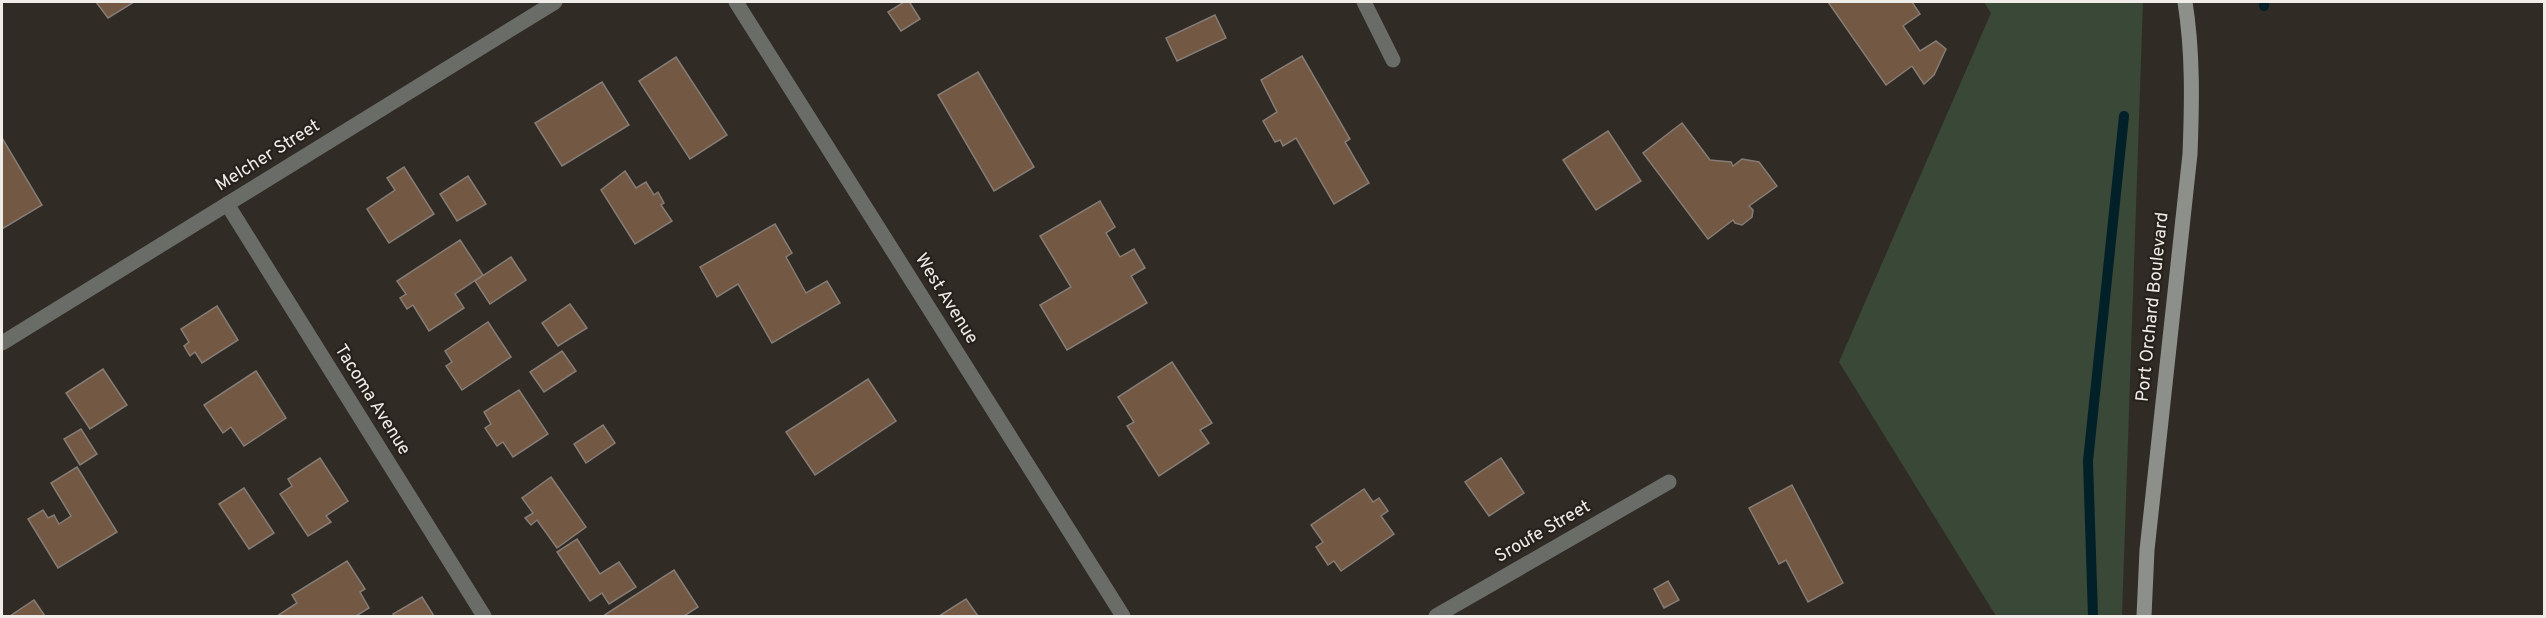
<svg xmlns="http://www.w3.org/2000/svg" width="2546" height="618" viewBox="0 0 2546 618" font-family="Overpass,sans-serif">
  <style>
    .green { fill: #394837 }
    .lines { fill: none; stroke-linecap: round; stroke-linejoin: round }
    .stream { stroke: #022028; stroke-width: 10 }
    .building { fill: #735843; stroke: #857c76; stroke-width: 1.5 }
    .street { stroke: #6a6c68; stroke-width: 15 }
    .secondary { stroke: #8d908a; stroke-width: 15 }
    .labels { text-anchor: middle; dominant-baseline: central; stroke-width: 4.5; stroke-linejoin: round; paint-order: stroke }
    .street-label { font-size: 18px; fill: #f0ece8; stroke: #27211b }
  </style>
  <rect width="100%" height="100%" fill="#312b25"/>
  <polygon class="green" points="1984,2 2143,2 2122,616 1996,616 1839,362 1991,13"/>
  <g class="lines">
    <g class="stream">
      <polyline points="2264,2 2264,6"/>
      <polyline points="2093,616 2088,461 2124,116"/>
    </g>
  </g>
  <g class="building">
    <polygon points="96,2 134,2 108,18"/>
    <polygon points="904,2 912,2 910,3 920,19 901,31 888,12"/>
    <polygon points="1828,2 1912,2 1920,14 1903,26 1920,51 1936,41 1946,49 1934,75 1924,84 1912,66 1886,85"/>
    <polygon points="1215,15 1226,38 1177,61 1166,38"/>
    <polygon points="1302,56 1350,139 1345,142 1369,183 1334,204 1296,138 1283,146 1280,140 1275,142 1263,121 1277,112 1261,80"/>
    <polygon points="676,57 727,135 690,159 639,81"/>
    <polygon points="978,72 1034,167 994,191 938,95"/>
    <polygon points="602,82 629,125 562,166 535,123"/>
    <polygon points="1682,123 1710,160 1731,162 1733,166 1742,159 1759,162 1777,186 1749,206 1753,210 1752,217 1742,225 1735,223 1733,220 1708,239 1643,153"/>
    <polygon points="1608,131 1641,181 1596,210 1563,160"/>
    <polygon points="2,138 42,205 2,229"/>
    <polygon points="404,167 434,214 389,243 367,209 395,190 387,178"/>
    <polygon points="625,171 636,188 646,182 654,195 658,192 664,203 661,205 672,221 635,244 601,190"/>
    <polygon points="468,176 486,204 457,221 440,194"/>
    <polygon points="1100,201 1115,227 1106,233 1120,257 1134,249 1145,268 1131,276 1147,303 1067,350 1040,305 1071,287 1040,236"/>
    <polygon points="775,224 792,253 786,257 806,293 827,281 840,303 772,343 738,284 717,297 700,267"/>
    <polygon points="460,240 483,275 455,294 464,308 429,331 413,305 407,309 400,298 406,294 397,281"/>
    <polygon points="511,257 526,280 490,304 475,281"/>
    <polygon points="570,304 587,328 558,346 542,323"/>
    <polygon points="217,306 238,340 202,363 195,352 190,356 184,346 189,342 181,329"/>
    <polygon points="488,322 511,357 462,390 446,366 452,362 445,351"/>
    <polygon points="562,351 576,371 544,392 530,372"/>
    <polygon points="1172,362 1212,423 1200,430 1209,443 1159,476 1127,426 1134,422 1118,397"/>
    <polygon points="103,369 127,405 90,429 66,393"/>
    <polygon points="256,371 286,418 244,446 231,427 223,433 204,405"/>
    <polygon points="868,379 896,421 815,475 786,432"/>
    <polygon points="519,390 548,434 513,457 503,442 497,446 485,428 491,424 484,412"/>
    <polygon points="603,425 615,443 586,463 574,444"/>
    <polygon points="81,429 97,454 80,465 64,439"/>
    <polygon points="320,458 348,501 326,516 331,522 308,536 280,494 292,486 288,479"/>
    <polygon points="1501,458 1524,493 1489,516 1465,482"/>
    <polygon points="77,467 117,532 58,568 28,519 43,510 48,518 54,515 59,524 71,516 51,483"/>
    <polygon points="551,477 586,527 557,548 537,520 531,525 525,518 533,513 522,498"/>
    <polygon points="1792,485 1843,583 1808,602 1786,560 1779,564 1749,508"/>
    <polygon points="244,488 274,533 249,549 219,504"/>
    <polygon points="1364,489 1373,502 1379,498 1388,511 1381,516 1394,534 1341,571 1334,561 1328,565 1316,547 1323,542 1311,525"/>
    <polygon points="577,539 600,574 619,562 636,587 609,604 602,593 590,601 557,552"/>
    <polygon points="347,561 365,589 360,592 369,608 356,616 277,616 297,603 292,595"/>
    <polygon points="674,570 698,607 684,616 603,616"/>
    <polygon points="1668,581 1679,600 1664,608 1654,589"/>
    <polygon points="422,597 434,616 394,616 393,614"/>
    <polygon points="966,599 978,616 939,616"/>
    <polygon points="34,600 45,616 10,616"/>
  </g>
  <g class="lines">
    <g class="street">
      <polyline points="736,2 1123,616"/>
      <polyline points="1364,2 1393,60"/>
      <polyline points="227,204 484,616"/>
      <polyline points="2,343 555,2"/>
      <polyline points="1436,616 1669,482"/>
    </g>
    <path class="secondary" d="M2144 616 2147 550 2190 154C2192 103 2193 52 2185 2"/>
  </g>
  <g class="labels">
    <g class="street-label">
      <text transform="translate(268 156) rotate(-32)">Melcher Street</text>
      <text transform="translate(946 299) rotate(58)">West Avenue</text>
      <text transform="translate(2153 307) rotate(-84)">Port Orchard Boulevard</text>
      <text transform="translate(372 400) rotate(58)">Tacoma Avenue</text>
      <text transform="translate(1543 532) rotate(-30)">Sroufe Street</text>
    </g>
  </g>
  <rect width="2546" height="618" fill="none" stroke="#f0ece8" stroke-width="6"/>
</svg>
